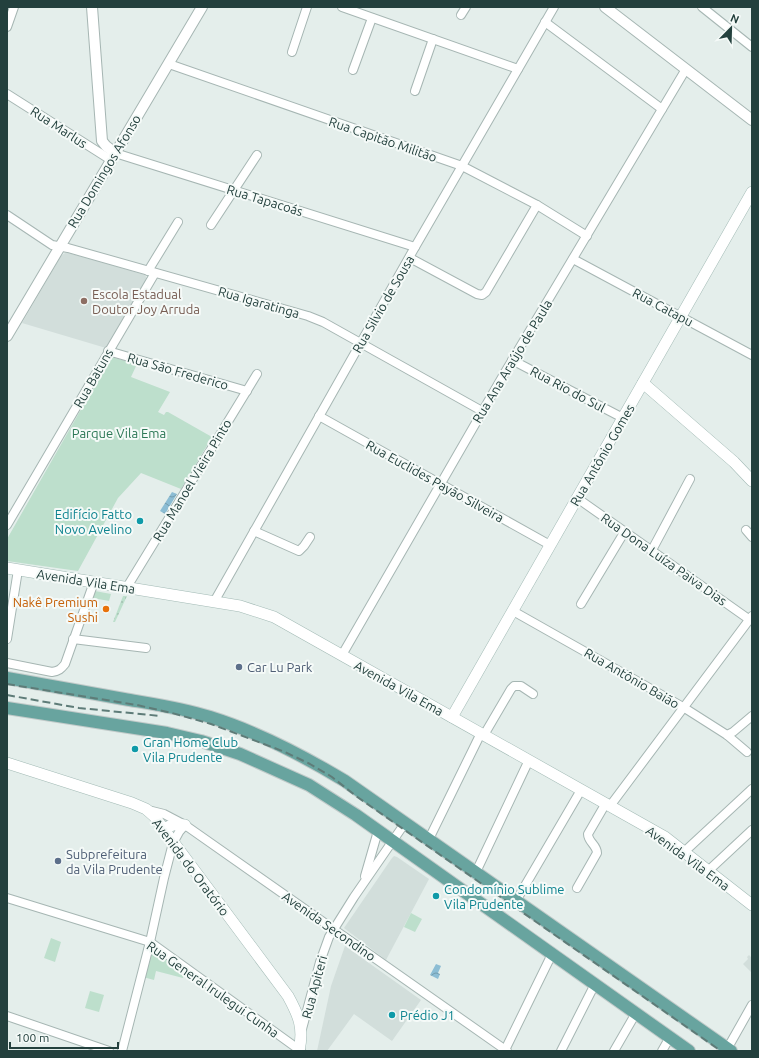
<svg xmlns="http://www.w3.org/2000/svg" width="759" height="1058" viewBox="0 0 759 1058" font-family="Ubuntu,sans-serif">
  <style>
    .built { fill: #d2dedb }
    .grass { fill: url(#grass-dots) }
    .green { fill: #bddfcc }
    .water { fill: url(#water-waves) }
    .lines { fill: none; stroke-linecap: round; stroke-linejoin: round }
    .minor-casing { stroke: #a6b6b3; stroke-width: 10 }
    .tertiary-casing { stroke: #a6b6b3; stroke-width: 12 }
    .secondary-casing { stroke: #a2bab5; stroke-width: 12 }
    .primary-casing { stroke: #c1cac9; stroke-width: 14 }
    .minor { stroke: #fff; stroke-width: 8 }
    .tertiary { stroke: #fff; stroke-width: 10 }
    .secondary { stroke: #fff; stroke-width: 11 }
    .primary { stroke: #68a49f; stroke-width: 12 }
    .rail { stroke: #5e7c78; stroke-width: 2; stroke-dasharray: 8 4; stroke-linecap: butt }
    .education-dot { fill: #8d6e63; stroke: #f5faf8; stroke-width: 1.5 }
    .culture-dot { fill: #0f9aa8; stroke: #f5faf8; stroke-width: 1.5 }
    .food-dot { fill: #e8710a; stroke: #f5faf8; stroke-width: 1.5 }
    .service-dot { fill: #5c6f8a; stroke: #f5faf8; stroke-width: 1.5 }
    .labels { text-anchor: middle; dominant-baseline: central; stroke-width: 4; stroke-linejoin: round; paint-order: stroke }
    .street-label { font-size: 13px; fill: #23403d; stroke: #f5faf8 }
    .education-label { font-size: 13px; fill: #785e54; stroke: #f5faf8; text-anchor: start }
    .park-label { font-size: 13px; fill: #2c7856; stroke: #f5faf8 }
    .culture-label { font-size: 13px; fill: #0d838f; stroke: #f5faf8; text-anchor: start }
    .food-label { font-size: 13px; fill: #c56008; stroke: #f5faf8; text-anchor: end }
    .service-label { font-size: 13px; fill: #4e5e75; stroke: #f5faf8; text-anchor: start }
  </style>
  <defs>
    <pattern id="grass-dots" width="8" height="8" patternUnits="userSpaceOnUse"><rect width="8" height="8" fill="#bddfcc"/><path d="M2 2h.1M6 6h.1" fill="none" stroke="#a2c0b0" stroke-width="1.8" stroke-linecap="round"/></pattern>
    <pattern id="water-waves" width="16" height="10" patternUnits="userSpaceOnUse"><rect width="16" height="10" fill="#8cbdd4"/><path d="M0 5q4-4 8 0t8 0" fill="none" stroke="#729bad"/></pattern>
  </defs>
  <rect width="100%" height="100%" fill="#e4eeeb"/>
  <g class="built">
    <polygon points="65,253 68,253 108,264 145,275 146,277 146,280 106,348 22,323 61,256"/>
    <polygon points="394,856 397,857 429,879 386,960 344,928 392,858"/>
    <polygon points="345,946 421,1000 392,1041 354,1014 327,1051 317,1051 331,986"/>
    <polygon points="749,955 752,958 752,973 743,964 748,959 747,957"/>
  </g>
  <polygon class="grass" points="123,596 127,596 115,622 113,622"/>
  <g class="green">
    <polygon points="111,357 137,364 131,377 170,392 158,412 164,415 166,412 168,412 212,437 181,489 141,473 118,498 78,571 7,561 7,539"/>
    <polygon points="95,591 111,594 109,601 93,598"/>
    <polygon points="411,913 422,919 415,932 404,927"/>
    <polygon points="51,938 61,942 55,962 44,958"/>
    <polygon points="149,950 184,970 183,978 156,971 154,980 143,977"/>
    <polygon points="90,991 104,995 99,1012 85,1008"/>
  </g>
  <g class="water">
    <polygon points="172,492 177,494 165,514 160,511"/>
    <polygon points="436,964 441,966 438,973 440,974 438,979 430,975"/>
  </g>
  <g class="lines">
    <g class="minor-casing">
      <g id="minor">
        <polyline points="342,7 518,69"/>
        <polyline points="702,7 752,47"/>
        <polyline points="461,15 466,7"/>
        <polyline points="545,22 662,109"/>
        <polyline points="7,27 14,7"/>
        <polyline points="292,52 307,7"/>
        <polyline points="169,64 462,166 537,205 587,236"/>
        <polyline points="353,70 372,18"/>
        <polyline points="415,91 433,39"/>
        <polyline points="7,94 111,160"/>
        <polyline points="115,153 415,247"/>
        <polyline points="7,215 52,245 68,248 308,316 323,322 482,411"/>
        <polyline points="211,225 257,155"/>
        <polyline points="410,258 477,294 482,295 486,292 537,205"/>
        <polyline points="573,259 752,355"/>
        <polyline points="148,271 178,222"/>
        <polyline points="108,351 247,391"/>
        <polyline points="512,360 623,418"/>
        <polyline points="319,416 550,545"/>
        <polyline points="577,498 750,620"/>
        <polyline points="7,525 155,273"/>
        <polyline points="746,530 752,537"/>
        <polyline points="254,531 299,551 304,546 310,537"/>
        <polyline points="652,550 690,479"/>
        <polyline points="127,587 257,374"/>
        <polyline points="214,602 415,247 554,7"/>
        <polyline points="581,604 625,531"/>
        <polyline points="513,611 683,707 727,735 747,752"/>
        <polyline points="7,639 18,570"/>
        <polyline points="73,639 146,648"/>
        <polyline points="342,655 504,374 686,69"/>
        <path d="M7 663 52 672C59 671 61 669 65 664L94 582"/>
        <polyline points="484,735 511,689 514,686 521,686 533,694"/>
        <polyline points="727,735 733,732 752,716"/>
        <polyline points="610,806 752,616"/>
        <polyline points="148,810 164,814 185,825 507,1051"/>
        <polyline points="429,839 481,733"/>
        <polyline points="684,852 752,789"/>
        <polyline points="708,871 752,830"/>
        <polyline points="476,872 529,760"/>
        <polyline points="365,876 378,831"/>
        <path d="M577 888 597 853C597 845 588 842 588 834L606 803"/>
        <polyline points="7,898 150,942 301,1051"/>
        <polyline points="516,901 581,790"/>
        <polyline points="7,1016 109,1051"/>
        <polyline points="302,1029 320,962 329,937 354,897 405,823"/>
        <polyline points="505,1050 552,954"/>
        <polyline points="122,1051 150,942 164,878 173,843 179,832 185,825"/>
        <polyline points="561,1051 595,984"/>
        <polyline points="614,1051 636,1013"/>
        <polyline points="662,1051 670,1037"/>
        <polyline points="726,1051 752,1005"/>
      </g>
    </g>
    <g class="tertiary-casing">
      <g id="tertiary">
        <polyline points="92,7 102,141 106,146 115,153"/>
        <polyline points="605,7 752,120"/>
        <polyline points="7,336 202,7"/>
      </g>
    </g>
    <g class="secondary-casing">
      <g id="secondary">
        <polyline points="643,383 734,462 752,481"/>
        <polyline points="7,568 240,606 274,617 665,837 752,905"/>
        <polyline points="452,717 752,192"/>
        <path d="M7 763 132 803 146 809 154 816 288 996C299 1016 304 1028 299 1051"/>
        <path d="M164 829C172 824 176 824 185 825"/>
      </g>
    </g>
    <g class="primary-casing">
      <g id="primary">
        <path d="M7 678C46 685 85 692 124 699 153 704 182 708 210 717 258 732 302 755 345 781L731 1051"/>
        <polyline points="7,708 167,733 201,741 240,754 309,785 356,815 689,1051"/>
      </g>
    </g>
    <use href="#minor" class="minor"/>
    <use href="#tertiary" class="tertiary"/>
    <use href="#secondary" class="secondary"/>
    <use href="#primary" class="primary"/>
    <g class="rail">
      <polyline points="7,684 137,705 172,713 211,724 285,752 310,764 332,777 356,796 721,1051"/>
      <polyline points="7,695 79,708 161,716"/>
    </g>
  </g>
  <circle class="education-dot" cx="84" cy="301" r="4"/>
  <g class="culture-dot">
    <circle cx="140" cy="521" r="4"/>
    <circle cx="135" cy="749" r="4"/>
    <circle cx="436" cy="896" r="4"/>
    <circle cx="392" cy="1015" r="4"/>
  </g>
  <circle class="food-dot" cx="106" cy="609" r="4"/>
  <g class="service-dot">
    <circle cx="239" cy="667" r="4"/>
    <circle cx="58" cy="861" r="4"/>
  </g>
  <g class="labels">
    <g class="street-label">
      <text transform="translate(59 127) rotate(33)">Rua Marlus</text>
      <text transform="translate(383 139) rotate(19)">Rua Capitão Militão</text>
      <text transform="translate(104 171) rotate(-59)">Rua Domingos Afonso</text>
      <text transform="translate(265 200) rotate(17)">Rua Tapacoás</text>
      <text transform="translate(259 302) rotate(16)">Rua Igaratinga</text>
      <text transform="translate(383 304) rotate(-60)">Rua Silvio de Sousa</text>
      <text transform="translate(663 307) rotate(28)">Rua Catapu</text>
      <text transform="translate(512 361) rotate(-59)">Rua Ana Araújo de Paula</text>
      <text transform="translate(178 371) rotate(16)">Rua São Frederico</text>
      <text transform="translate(93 378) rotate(-60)">Rua Batuns</text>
      <text transform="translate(568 389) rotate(28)">Rua Rio do Sul</text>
      <text transform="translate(602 455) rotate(-60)">Rua Antônio Gomes</text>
      <text transform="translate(192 480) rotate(-59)">Rua Manoel Vieira Pinto</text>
      <text transform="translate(435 481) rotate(29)">Rua Euclides Payão Silveira</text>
      <text transform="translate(664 559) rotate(35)">Rua Dona Luíza Paiva Dias</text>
      <text transform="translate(86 581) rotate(9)">Avenida Vila Ema</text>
      <text transform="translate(632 678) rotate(30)">Rua Antônio Baião</text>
      <text transform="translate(399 688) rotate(29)">Avenida Vila Ema</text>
      <text transform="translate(688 858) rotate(36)">Avenida Vila Ema</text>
      <text transform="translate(191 867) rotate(53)">Avenida do Oratório</text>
      <text transform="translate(329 926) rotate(35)">Avenida Secondino</text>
      <text transform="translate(314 987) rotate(-75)">Rua Apiteri</text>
      <text transform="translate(213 989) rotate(35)">Rua General Irulegui Cunha</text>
    </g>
    <g class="education-label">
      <text x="92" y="294">Escola Estadual<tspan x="92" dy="15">Doutor Joy Arruda</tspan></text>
    </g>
    <g class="park-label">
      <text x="119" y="433">Parque Vila Ema</text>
    </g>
    <g class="culture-label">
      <text x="132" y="514" text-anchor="end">Edifício Fatto<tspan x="132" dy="15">Novo Avelino</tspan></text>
      <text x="143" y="742">Gran Home Club<tspan x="143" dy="15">Vila Prudente</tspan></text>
      <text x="444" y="889">Condomínio Sublime<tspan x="444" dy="15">Vila Prudente</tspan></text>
      <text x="400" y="1015">Prédio J1</text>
    </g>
    <g class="food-label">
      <text x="98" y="602">Nakê Premium<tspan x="98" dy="15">Sushi</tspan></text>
    </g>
    <g class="service-label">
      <text x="247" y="667">Car Lu Park</text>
      <text x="66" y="854">Subprefeitura<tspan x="66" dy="15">da Vila Prudente</tspan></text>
    </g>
  </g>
  <rect width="759" height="1058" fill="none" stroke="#23403d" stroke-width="16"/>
  <g transform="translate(731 28) rotate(23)" stroke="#f5faf8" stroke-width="3" paint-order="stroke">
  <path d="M0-3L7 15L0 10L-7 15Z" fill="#23403d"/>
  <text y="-6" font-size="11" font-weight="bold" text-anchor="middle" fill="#23403d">N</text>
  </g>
  <path d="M10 1042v6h108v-6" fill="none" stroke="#23403d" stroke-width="2"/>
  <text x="16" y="1042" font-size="12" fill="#23403d" stroke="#f5faf8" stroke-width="3" paint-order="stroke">100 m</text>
</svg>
